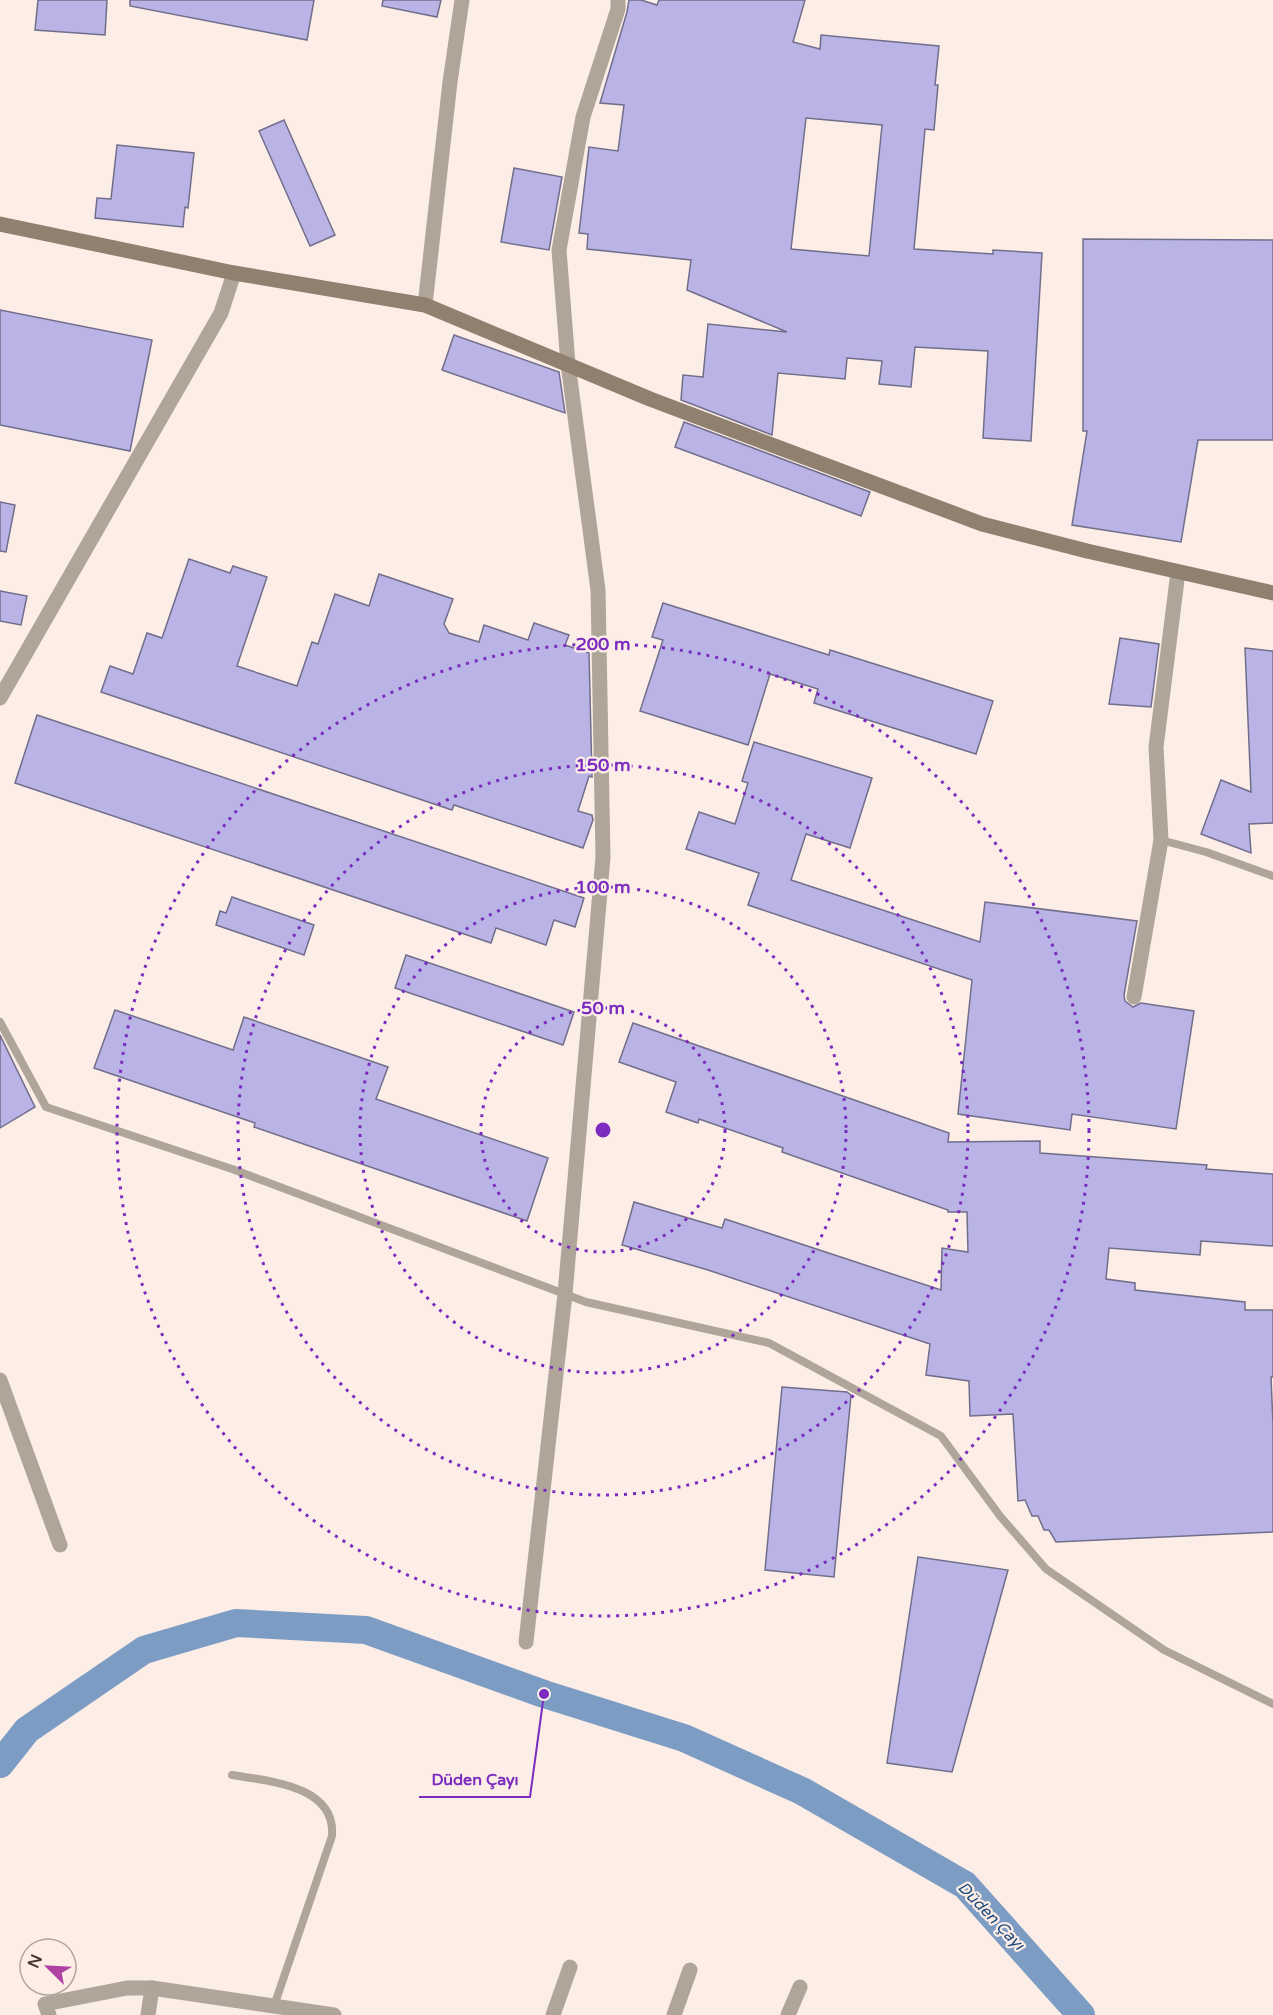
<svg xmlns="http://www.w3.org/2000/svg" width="1273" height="2015" viewBox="0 0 1273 2015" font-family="'Varela Round',sans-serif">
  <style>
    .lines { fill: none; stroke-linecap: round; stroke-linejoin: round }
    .river { stroke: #7c9cc3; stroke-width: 28 }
    .building { fill: #b9b4e5; stroke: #716e8c; stroke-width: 1.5; fill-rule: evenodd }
    .lane { stroke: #b0a599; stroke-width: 8 }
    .street { stroke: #b0a599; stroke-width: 15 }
    .secondary { stroke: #90806f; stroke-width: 15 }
    .ring { fill: none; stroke: #7b2cbf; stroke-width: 3; stroke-dasharray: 3 6 }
    .labels { text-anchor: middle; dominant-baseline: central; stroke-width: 4.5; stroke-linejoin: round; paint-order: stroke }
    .water-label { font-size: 16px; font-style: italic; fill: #204c7f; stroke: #fcede7 }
    .centre { fill: #7b2cbf; stroke: #fcede7; stroke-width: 3 }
    .ring-label { font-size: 18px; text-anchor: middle; font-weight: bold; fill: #7b2cbf; stroke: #fcede7; stroke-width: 4.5; stroke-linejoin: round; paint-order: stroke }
    .leader { fill: none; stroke: #7b2cbf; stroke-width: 2 }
    .callout-dot { fill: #7b2cbf; stroke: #fcede7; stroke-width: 2 }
    .callout-label { font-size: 16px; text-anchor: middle; font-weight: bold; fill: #7b2cbf; stroke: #fcede7; stroke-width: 4.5; stroke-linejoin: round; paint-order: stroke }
  </style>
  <rect width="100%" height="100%" fill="#fcede7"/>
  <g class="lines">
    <polyline class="river" points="0,1764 27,1730 144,1650 236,1623 366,1630 544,1694 684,1738 802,1791 965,1885 1081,2015"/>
  </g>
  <g class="building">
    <polygon points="38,0 107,0 105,35 35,30"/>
    <polygon points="130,0 314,0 307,40 130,6"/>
    <polygon points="383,0 441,0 437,17 382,6"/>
    <path d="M629 0H641L657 5 659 0H805L793 42 820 49 821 35 939 46 935 85H938L934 130 925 129 914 249 993 254V250L1042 253 1031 441 983 438 988 351 915 347 911 387 879 384 882 361 847 358 845 379 778 373 772 435 681 400 683 375 703 377 708 324 787 332 687 290 691 260 587 249 588 234 579 233 589 147 618 151 624 105 600 103 627 12ZM806 118 882 125 869 256 791 249Z"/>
    <polygon points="284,120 335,235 310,246 259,131"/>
    <polygon points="117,145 194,153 188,208 185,207 183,227 95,218 97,198 111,199"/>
    <polygon points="514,168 562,177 549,250 501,242"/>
    <polygon points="1083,239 1273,240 1273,440 1198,440 1181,542 1072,525 1087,431 1083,431"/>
    <polygon points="0,310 152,340 130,451 0,425"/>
    <polygon points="454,335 559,372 565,413 442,370"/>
    <polygon points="684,422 870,492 861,516 675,447"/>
    <polygon points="0,502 15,505 6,552 0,551"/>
    <polygon points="189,559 230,573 233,566 267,577 237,666 297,686 312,642 318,644 335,594 369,606 379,574 453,599 444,624 449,633 479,642 484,625 528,640 534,623 569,635 565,645 589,653 592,777 589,776 578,811 592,815 593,820 583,848 454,805 452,810 101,692 110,666 133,674 147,633 162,638"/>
    <polygon points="0,591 27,596 21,625 0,621"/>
    <polygon points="663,603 829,655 830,650 993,701 976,754 814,703 818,689 770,674 748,745 640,711 663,640 652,637"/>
    <polygon points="1120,638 1159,644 1151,707 1109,704"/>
    <polygon points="1245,648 1273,651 1273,823 1249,824 1251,853 1201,834 1221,780 1251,792"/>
    <polygon points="37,715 584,898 575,927 554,920 546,945 496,928 491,943 15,783"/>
    <polygon points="754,742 872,778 850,848 806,834 791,880 980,942 985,902 1137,921 1124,995 1125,1001 1133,1007 1141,1003 1194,1011 1176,1129 1072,1114 1070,1130 958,1114 972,980 748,905 759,873 686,849 699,812 735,824 748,783 742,781"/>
    <polygon points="232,897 314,925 304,955 216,925 220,911 226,913"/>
    <polygon points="406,955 574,1012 563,1045 395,988"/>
    <polygon points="115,1010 233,1050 244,1017 388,1067 376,1099 548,1158 527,1221 254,1127 255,1123 94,1068"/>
    <polygon points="633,1023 949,1133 948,1142 1040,1141 1040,1153 1207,1165 1206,1169 1273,1174 1273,1246 1201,1241 1200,1255 1109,1248 1106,1279 1135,1283 1135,1290 1245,1302 1245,1310 1273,1310 1273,1377 1271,1377 1273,1424 1273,1532 1056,1542 1049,1530 1044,1530 1038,1516 1032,1516 1025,1500 1018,1501 1013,1414 970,1416 969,1381 926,1375 930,1344 708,1270 622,1245 634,1202 722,1228 725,1219 941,1290 942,1248 968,1252 967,1212 948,1212 948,1210 782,1152 783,1148 699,1119 698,1123 666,1112 676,1082 619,1062"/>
    <polygon points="0,1035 35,1107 0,1128"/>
    <polygon points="782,1387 847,1392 851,1395 834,1577 765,1570"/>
    <polygon points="918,1557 1008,1570 952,1772 887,1763"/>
  </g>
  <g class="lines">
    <g class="lane">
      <polyline points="1161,840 1206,852 1273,876"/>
      <polyline points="0,1022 46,1107 232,1169 586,1302 769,1343 941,1436 1000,1516 1046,1569 1164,1650 1273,1704"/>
      <path d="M232 1775C267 1781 336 1785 332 1836L274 2006"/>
    </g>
    <g class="street">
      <polyline points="425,305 450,82 462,0"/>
      <polyline points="0,698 221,313 234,273"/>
      <polyline points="1134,997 1161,840 1156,747 1178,572"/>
      <polyline points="0,1380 60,1545"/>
      <polyline points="526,1642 565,1294 603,857 598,590 568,364 559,250 583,117 618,9 618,0"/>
      <polyline points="49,2015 45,2004 127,1988 152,1988 334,2015"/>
      <polyline points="148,2015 152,1988"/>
      <polyline points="553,2015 570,1967"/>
      <polyline points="674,2015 690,1970"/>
      <polyline points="788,2015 800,1987"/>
    </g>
    <polyline class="secondary" points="0,224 234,273 425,305 650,399 982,524 1087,551 1273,593"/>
  </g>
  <g class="ring">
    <circle cx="603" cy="1130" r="122"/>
    <circle cx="603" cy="1130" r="243"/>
    <circle cx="603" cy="1130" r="365"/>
    <circle cx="603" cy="1130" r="486"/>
  </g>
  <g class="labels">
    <g class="water-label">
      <text transform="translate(991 1916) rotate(46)">Düden Çayı</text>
    </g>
  </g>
  <circle cx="603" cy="1130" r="9" class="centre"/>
  <g class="ring-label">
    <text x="603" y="650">200 m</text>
    <text x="603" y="771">150 m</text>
    <text x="603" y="893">100 m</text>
    <text x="603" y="1014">50 m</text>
  </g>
  <path class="leader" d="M544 1694L530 1797H419"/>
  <circle class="callout-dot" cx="544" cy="1694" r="6"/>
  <g class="callout-label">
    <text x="475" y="1785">Düden Çayı</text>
  </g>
  <g transform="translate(48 1967) rotate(294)"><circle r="28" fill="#fcede7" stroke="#b2a39d" stroke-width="1.5"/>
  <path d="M0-4.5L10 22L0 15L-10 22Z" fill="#ae43a3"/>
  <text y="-9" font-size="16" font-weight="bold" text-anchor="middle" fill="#43352f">N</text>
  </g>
</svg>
